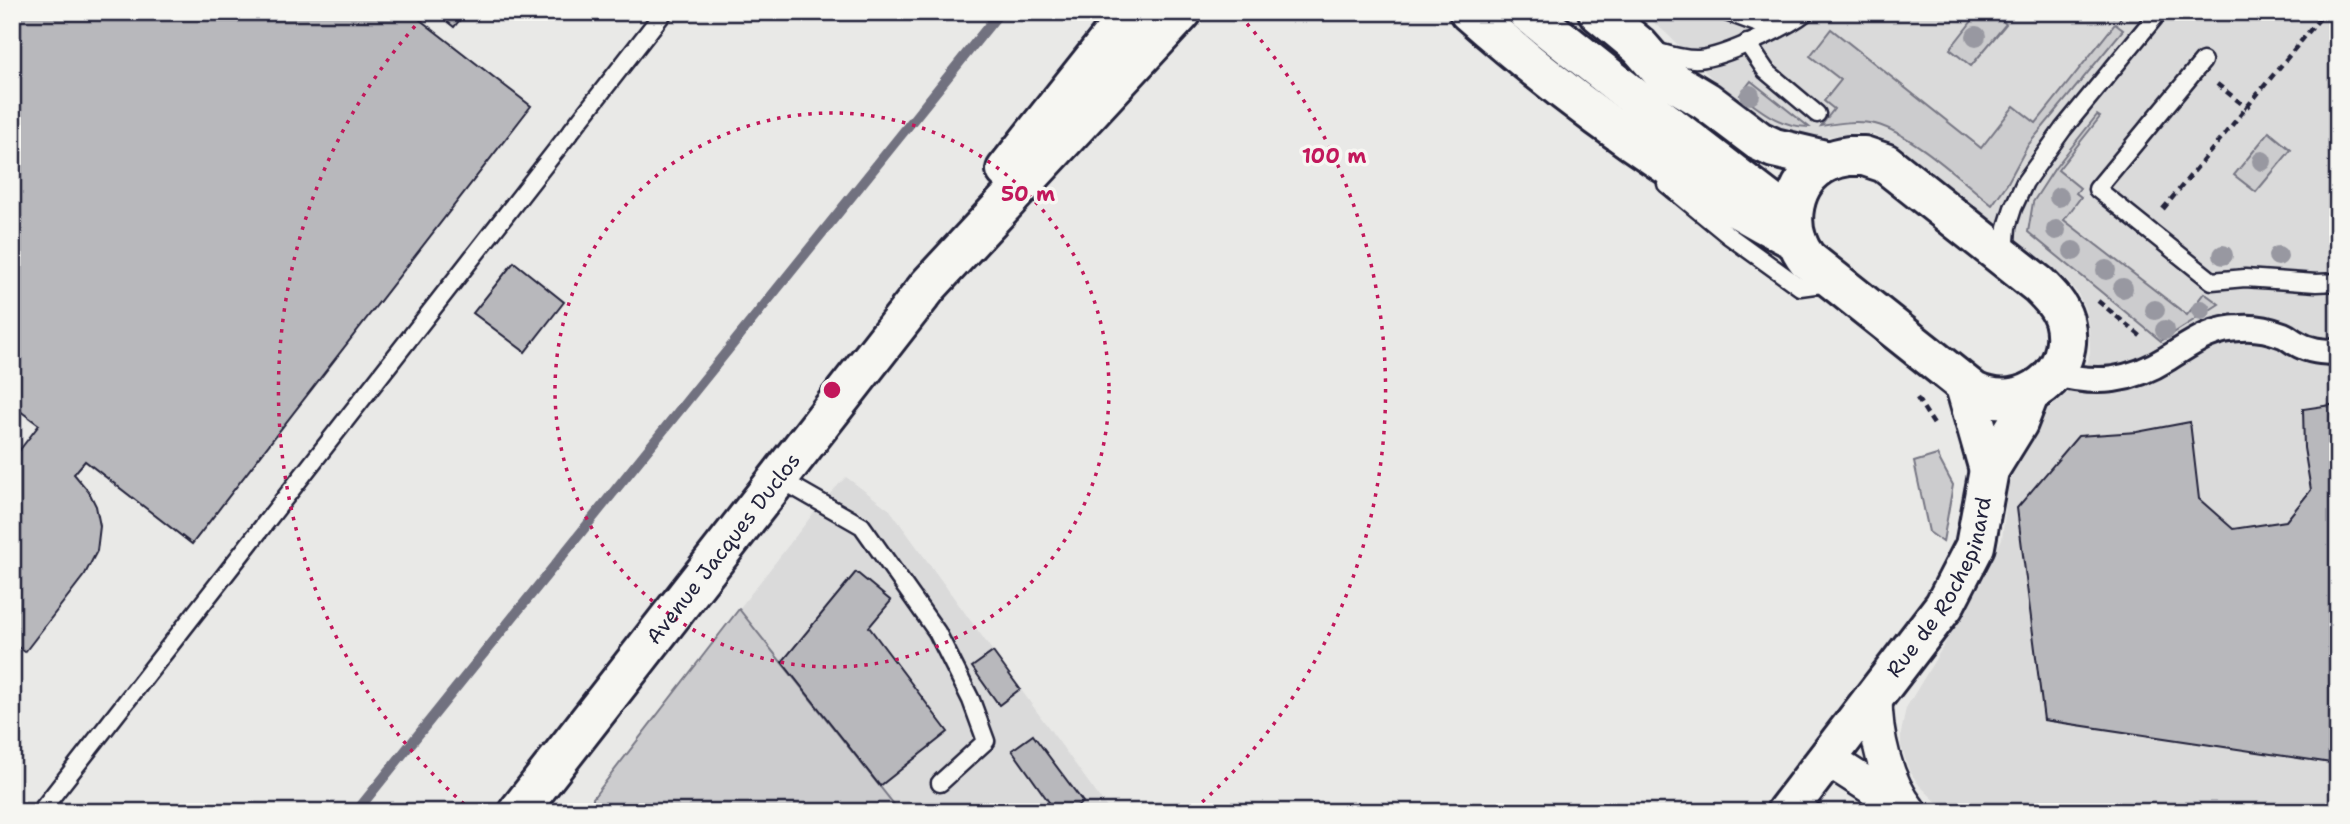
<svg xmlns="http://www.w3.org/2000/svg" width="2350" height="824" viewBox="0 0 2350 824" font-family="'Shantell Sans',sans-serif">
  <style>
    .built { fill: #dadada }
    .green { fill: #ccccce; stroke: #777784; stroke-width: 2 }
    .lines { fill: none; stroke-linecap: round; stroke-linejoin: round }
    .stream { stroke: #71717f; stroke-width: 10 }
    .building { fill: #b8b8bc; stroke: #22223b; stroke-width: 2 }
    .service-casing { stroke: #22223b; stroke-width: 21 }
    .pedestrian-casing { stroke: #22223b; stroke-width: 30 }
    .minor-casing { stroke: #22223b; stroke-width: 38 }
    .tertiary-casing { stroke: #22223b; stroke-width: 44 }
    .primary-casing { stroke: #22223b; stroke-width: 44 }
    .path { stroke: #22223b; stroke-width: 4.5; stroke-dasharray: 7 5; stroke-linecap: butt }
    .service { stroke: #f6f6f2; stroke-width: 16 }
    .pedestrian { stroke: #f6f6f2; stroke-width: 24 }
    .minor { stroke: #f6f6f2; stroke-width: 33 }
    .tertiary { stroke: #f6f6f2; stroke-width: 38 }
    .primary { stroke: #f6f6f2; stroke-width: 38 }
    .tree { fill: #9898a1 }
    .ring { fill: none; stroke: #c2185b; stroke-width: 3.5; stroke-dasharray: 3.5 7 }
    .labels { text-anchor: middle; dominant-baseline: central; stroke-width: 7; stroke-linejoin: round; paint-order: stroke }
    .street-label { font-size: 21px; fill: #22223b; stroke: #f6f6f2 }
    .centre { fill: #c2185b; stroke: #f6f6f2; stroke-width: 3.5 }
    .ring-label { font-size: 21px; text-anchor: middle; font-weight: bold; fill: #c2185b; stroke: #f6f6f2; stroke-width: 7; stroke-linejoin: round; paint-order: stroke }
  </style>
  <rect width="100%" height="100%" fill="#e9e9e7"/>
  <filter id="ink" filterUnits="userSpaceOnUse"><feTurbulence type="fractalNoise" baseFrequency=".0143" numOctaves="2"/><feDisplacementMap in="SourceGraphic" scale="14" xChannelSelector="R" yChannelSelector="G"/><feConvolveMatrix kernelMatrix="1 2 1 2 8 2 1 2 1" color-interpolation-filters="sRGB"/></filter>
  <g filter="url(#ink)">
    <g class="built">
      <polygon points="1641,12 2338,12 2338,812 1947,812 1919,785 1909,770 1901,746 1901,733 1906,708 1977,590 2002,539 2009,478 2014,458 2037,419 2073,388 2086,370 2090,352 2089,328 2086,311 2078,294 2067,281 1889,141 1874,135 1858,133 1814,138 1783,138 1725,91 1666,33"/>
      <polygon points="846,477 890,510 1110,812 900,812 739,609 823,501"/>
    </g>
    <g class="green">
      <polygon points="1979,12 1992,12 2006,24 1971,66 1950,49"/>
      <path d="M2115 24 2123 30 2028 145 2007 184 1992 205C1961 180 1913 134 1875 124 1857 120 1839 123 1821 126L1834 109 1824 101 1841 80 1810 56 1831 29 1981 148 2014 106 2036 123Z"/>
      <path d="M1751 81 1809 127C1780 127 1763 112 1740 95Z"/>
      <polygon points="2097,115 2100,117 2058,170 2080,188 2076,193 2081,197 2064,220 2187,315 2204,293 2219,304 2161,341 2028,232 2033,202 2055,168"/>
      <polygon points="2269,132 2291,150 2256,192 2234,175"/>
      <polygon points="1937,455 1953,485 1943,542 1929,532 1914,462"/>
      <polygon points="739,609 900,812 593,812 593,798"/>
    </g>
    <g class="lines">
      <polyline class="stream" points="356,812 1000,12"/>
    </g>
    <g class="building">
      <polygon points="12,12 410,12 531,106 192,544 85,461 74,474 89,492 96,506 100,526 97,551 85,574 25,652 12,643 12,460 39,425 12,405"/>
      <polygon points="435,12 466,12 454,27"/>
      <polygon points="514,262 564,302 525,352 473,313"/>
      <polygon points="2338,404 2338,764 2044,720 2017,508 2078,436 2137,432 2190,422 2199,499 2233,529 2286,521 2311,490 2304,448 2303,409"/>
      <polygon points="856,572 891,601 869,627 948,732 880,786 782,662"/>
      <polygon points="993,652 1020,689 999,705 972,667"/>
      <polygon points="1033,735 1083,802 1069,812 1056,812 1012,750"/>
    </g>
    <g class="lines">
      <g class="service-casing">
        <g id="service">
          <polyline points="1726,12 1756,23 1783,26"/>
          <polyline points="1747,43 1766,71 1817,114"/>
          <path d="M1655 51C1669 55 1685 60 1699 59 1724 57 1786 28 1806 12"/>
          <polyline points="2203,61 2097,189 2212,281 2245,278 2316,283 2338,282"/>
          <polyline points="1666,184 1728,235 1800,287 1829,283"/>
          <polyline points="2005,256 2007,227 2013,208 2025,182 2063,129 2159,12"/>
          <polyline points="778,478 862,526 937,632 971,700 986,741 940,783"/>
          <polyline points="40,812 664,12"/>
        </g>
      </g>
      <g class="pedestrian-casing">
        <path id="pedestrian" d="M2055 374C2097 385 2130 382 2168 358 2191 344 2211 328 2241 328 2254 327 2270 330 2283 335 2288 337 2292 341 2296 343 2309 351 2323 352 2338 352"/>
      </g>
      <g class="minor-casing">
        <g id="minor">
          <path d="M1875 696C1875 735 1885 781 1910 812"/>
          <polyline points="1826,758 1871,787 1902,812"/>
        </g>
      </g>
      <g class="tertiary-casing">
        <g id="tertiary">
          <path d="M1849 156H1864L1885 163 2039 285C2049 295 2060 306 2064 320 2078 374 2023 415 1974 392L1807 259C1783 228 1791 180 1827 162 1834 159 1842 157 1849 156Z"/>
          <polyline points="1965,386 1989,470"/>
          <path id="s1" d="M1786 812 1944 606 1975 546 1989 470 2018 423 2029 395"/>
        </g>
      </g>
      <g class="primary-casing">
        <g id="primary">
          <path d="M1469 12C1568 99 1680 182 1797 241"/>
          <polyline points="1527,12 1649,109 1779,209"/>
          <polyline points="1598,12 1639,46 1666,77 1706,101 1759,141 1774,148 1829,161"/>
          <polyline points="1006,170 1131,12"/>
          <path id="s2" d="M518 812 929 285 1182 12"/>
        </g>
      </g>
      <g class="path">
        <polyline points="2109,12 2120,20"/>
        <polyline points="2217,84 2247,108"/>
        <polyline points="2163,209 2325,12"/>
        <polyline points="2098,301 2143,338"/>
        <polyline points="1917,398 1935,426"/>
      </g>
      <use href="#service" class="service"/>
      <use href="#pedestrian" class="pedestrian"/>
      <use href="#minor" class="minor"/>
      <use href="#tertiary" class="tertiary"/>
      <use href="#primary" class="primary"/>
    </g>
    <g class="tree">
      <circle cx="1976" cy="36" r="10"/>
      <circle cx="1750" cy="95" r="10"/>
      <circle cx="2262" cy="161" r="10"/>
      <circle cx="2059" cy="197" r="10"/>
      <circle cx="2056" cy="230" r="10"/>
      <circle cx="2073" cy="251" r="10"/>
      <circle cx="2223" cy="255" r="10"/>
      <circle cx="2278" cy="256" r="10"/>
      <circle cx="2106" cy="270" r="10"/>
      <circle cx="2123" cy="288" r="10"/>
      <circle cx="2155" cy="310" r="10"/>
      <circle cx="2201" cy="310" r="10"/>
      <circle cx="2165" cy="330" r="10"/>
    </g>
  </g>
  <g class="ring">
    <circle cx="832" cy="390" r="277"/>
    <path d="M472 811A554 554 0 0 1 424 16M1240 16A554 554 0 0 1 1192 811"/>
  </g>
  <g class="labels">
    <g class="street-label">
      <text stroke="none"><textPath href="#s2" startOffset="334">Avenue Jacques Duclos</textPath></text>
      <text stroke="none"><textPath href="#s1" startOffset="275">Rue de Rochepinard</textPath></text>
    </g>
  </g>
  <circle cx="832" cy="390" r="10" class="centre"/>
  <g class="ring-label">
    <text x="1334" y="163">100 m</text>
    <text x="1028" y="201">50 m</text>
  </g>
  <rect width="2350" height="824" fill="none" stroke="#f6f6f2" stroke-width="42"/>
  <rect x="21" y="21" width="2308" height="782" fill="none" stroke="#22223b" stroke-width="2.5" filter="url(#ink)"/>
</svg>
